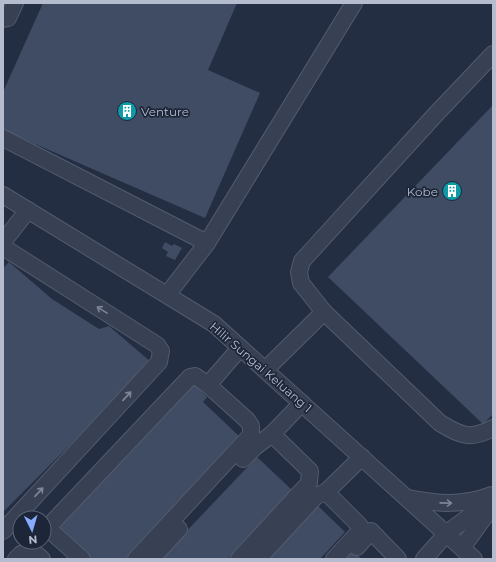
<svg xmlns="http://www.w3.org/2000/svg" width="496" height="562" viewBox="0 0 496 562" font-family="Montserrat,sans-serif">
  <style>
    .building { fill: #3f4c63 }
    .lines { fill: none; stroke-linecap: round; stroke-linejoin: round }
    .minor-casing { stroke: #535c6d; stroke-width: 18 }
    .minor { stroke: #384153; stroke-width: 16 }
    .oneway { stroke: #7d8596 }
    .labels { text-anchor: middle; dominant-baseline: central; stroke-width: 3.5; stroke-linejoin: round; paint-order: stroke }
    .poi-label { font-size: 12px; fill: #b5bccd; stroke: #1d2638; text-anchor: start }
    .street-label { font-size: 12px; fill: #b5bccd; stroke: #1d2638 }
  </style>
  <rect width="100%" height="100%" fill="#242e43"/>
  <g class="building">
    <polygon points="43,3 237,3 208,70 260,93 205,218 3,130 3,92"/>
    <polygon points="493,105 493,414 483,424 328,277"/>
    <polygon points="165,242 172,246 174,244 182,248 175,260 166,256 168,252 162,248"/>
    <polygon points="9,262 52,299 99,329 109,326 152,363 3,512 3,268"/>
    <polygon points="193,384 207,397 203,402 241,438 127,559 89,559 56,528"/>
    <polygon points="257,457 293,491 228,559 160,559"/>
    <polygon points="316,504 345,532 320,559 264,559"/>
    <polygon points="353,551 362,559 346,559"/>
  </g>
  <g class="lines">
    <g class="minor-casing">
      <g id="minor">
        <polyline points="3,19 8,18 15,3"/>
        <path d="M493 54 436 114 302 261 299 272 301 283 324 312 440 423C461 436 471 440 493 428"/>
        <polyline points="3,138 207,243 354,3"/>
        <polyline points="3,195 214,324 474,559"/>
        <polyline points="3,242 28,210"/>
        <polyline points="3,247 157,345 161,351 159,362 3,531"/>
        <polyline points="167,295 207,243"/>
        <polyline points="265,370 324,312"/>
        <polyline points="208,385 240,348"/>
        <polyline points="243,459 255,447 272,434"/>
        <path d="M408 498C438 504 463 506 492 495"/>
        <polyline points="357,547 371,531 398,559"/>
        <polyline points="462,548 493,505"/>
        <polyline points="16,559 21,554 28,551 35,553 42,559"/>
        <polyline points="82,559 52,532 51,529 52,523 190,377 195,376 208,385 247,420 251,426 251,435 136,559"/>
        <polyline points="151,559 179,529"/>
        <polyline points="239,559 309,483 310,471 272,434 302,403"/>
        <polyline points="258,559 316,496 326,492"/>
        <polyline points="334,559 359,532 360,526 326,492 362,457"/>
        <polyline points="424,559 447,533 493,499"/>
      </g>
    </g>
    <use href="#minor" class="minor"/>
  </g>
  <defs><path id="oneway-shaft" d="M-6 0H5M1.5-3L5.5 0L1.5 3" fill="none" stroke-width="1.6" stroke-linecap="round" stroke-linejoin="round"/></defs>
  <g class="oneway">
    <use href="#oneway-shaft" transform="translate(102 310) rotate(-148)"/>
    <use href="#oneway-shaft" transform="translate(127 396) rotate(-47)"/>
    <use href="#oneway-shaft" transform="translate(39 492) rotate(-47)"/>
    <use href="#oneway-shaft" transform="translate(446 503) rotate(1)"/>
  </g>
  <defs>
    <g id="building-disc" transform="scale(1)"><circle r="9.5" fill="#0f9aa8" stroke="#1d2638"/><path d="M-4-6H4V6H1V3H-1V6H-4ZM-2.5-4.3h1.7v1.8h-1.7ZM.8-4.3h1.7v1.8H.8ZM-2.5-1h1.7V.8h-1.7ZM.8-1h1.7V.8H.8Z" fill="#fff"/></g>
  </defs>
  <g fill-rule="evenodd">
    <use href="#building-disc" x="127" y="111"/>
    <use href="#building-disc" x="452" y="191"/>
  </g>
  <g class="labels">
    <g class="poi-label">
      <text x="141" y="111">Venture</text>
      <text x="438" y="191" text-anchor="end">Kobe</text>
    </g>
    <g class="street-label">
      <text transform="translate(261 367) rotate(41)">Hilir Sungai Keluang 1</text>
    </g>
  </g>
  <rect width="496" height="562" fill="none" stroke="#b5bccd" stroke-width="8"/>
  <g transform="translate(32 530) rotate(175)"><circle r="19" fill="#1d2638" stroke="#5a6274"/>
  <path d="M0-3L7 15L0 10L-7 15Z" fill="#88abff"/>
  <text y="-6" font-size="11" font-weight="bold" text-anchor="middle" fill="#b5bccd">N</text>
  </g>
</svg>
